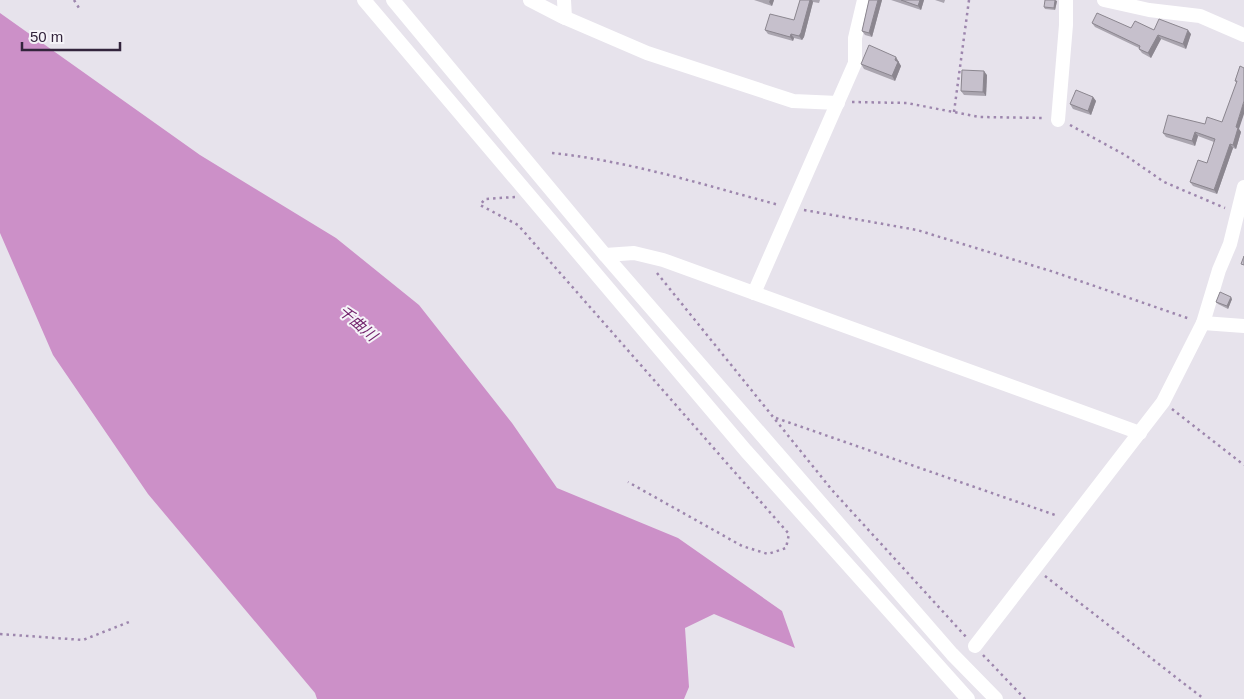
<svg xmlns="http://www.w3.org/2000/svg" width="1244" height="699" viewBox="0 0 1244 699" font-family="Arial,'Noto Sans JP',sans-serif">
  <style>
    .water { fill: #cc90c8 }
    .lines { fill: none; stroke-linecap: round; stroke-linejoin: round }
    .path { stroke: #9d86ad; stroke-width: 2.5; stroke-dasharray: 2.5 4; stroke-linecap: butt }
    .minor { stroke: #fff; stroke-width: 14 }
    .wall { fill: #aaa5af }
    .shaded-wall { fill: #8b868f }
    .building { fill: #c6c0cc; stroke: #8b868f }
    .labels { text-anchor: middle; dominant-baseline: central; stroke-width: 4; stroke-linejoin: round; paint-order: stroke }
    .water-label { font-size: 15px; font-style: italic; fill: #73236c; stroke: #f5f3f8 }
  </style>
  <rect width="100%" height="100%" fill="#e7e3ec"/>
  <polygon class="water" points="0,13 200,155 336,238 419,305 512,423 557,488 678,538 782,611 795,648 714,614 685,628 689,687 684,699 317,699 315,693 148,494 53,355 0,233"/>
  <g class="lines">
    <g class="path">
      <polyline points="74,0 79,8"/>
      <polyline points="852,102 907,103 979,117 1045,118"/>
      <polyline points="954,112 969,0"/>
      <polyline points="1070,125 1125,155 1164,182 1225,208"/>
      <path d="M552 153C630 161 704 185 779 205"/>
      <polyline points="515,197 485,199 480,205 518,225 789,534 786,548 768,554 742,546 628,482"/>
      <polyline points="804,210 917,230 1054,272 1190,319"/>
      <polyline points="657,273 832,490 967,638"/>
      <polyline points="1172,409 1244,465"/>
      <polyline points="776,418 1058,516"/>
      <polyline points="1045,576 1204,699"/>
      <polyline points="0,634 83,640 129,622"/>
      <polyline points="983,655 1025,699"/>
    </g>
    <g class="minor">
      <polyline points="364,0 746,451 968,699"/>
      <polyline points="393,0 605,255 952,654 996,699"/>
      <polyline points="530,0 561,16 647,53 793,101 838,103"/>
      <polyline points="564,0 565,18"/>
      <polyline points="1104,0 1149,10 1200,16 1244,35"/>
      <polyline points="1058,120 1066,25 1066,0"/>
      <polyline points="605,255 634,253 663,260 1140,433"/>
      <polyline points="754,293 855,63 855,38 864,0"/>
      <polyline points="1203,323 1244,326"/>
      <polyline points="975,646 1163,402 1203,323 1219,270 1230,244 1244,187"/>
    </g>
  </g>
  <g class="wall">
    <polygon points="754,0 774,0 772,6"/>
    <polygon points="800,0 820,0 819,3 813,2 804,37 802,40 794,38 793,41 768,34 765,30 794,20"/>
    <polygon points="869,0 882,0 872,37 865,35 862,31"/>
    <polygon points="891,0 924,0 921,10"/>
    <polygon points="935,0 945,0 944,3"/>
    <polygon points="1057,1 1055,10 1045,9 1044,7"/>
    <polygon points="1092,23 1131,28 1154,30 1191,34 1186,49 1161,39 1151,58 1142,53 1139,49 1139,48 1095,27"/>
    <polygon points="899,61 899,63 901,66 895,81 864,69 861,64"/>
    <polygon points="1240,66 1239,129 1241,132 1236,149 1233,148 1217,194 1193,186 1190,182 1207,163 1214,142 1198,136 1195,146 1166,137 1163,133 1205,124 1222,122 1237,83 1235,81"/>
    <polygon points="987,75 986,96 964,95 961,91"/>
    <polygon points="1093,97 1096,101 1091,115 1073,109 1070,104"/>
    <polygon points="1232,299 1228,309 1218,304 1216,302"/>
  </g>
  <g class="shaded-wall">
    <polygon points="770,0 774,0 772,6 769,2"/>
    <polygon points="810,0 812,0 813,2 804,37 802,40 799,36"/>
    <polygon points="878,0 882,0 872,37 869,33"/>
    <polygon points="920,0 924,0 921,10 918,6"/>
    <polygon points="1055,0 1057,1 1055,10 1054,8"/>
    <polygon points="1188,30 1191,34 1186,49 1183,44"/>
    <polygon points="791,34 794,38 793,41 790,37"/>
    <polygon points="1158,35 1161,39 1151,58 1148,53"/>
    <polygon points="896,57 901,66 895,81 892,76 895,60"/>
    <polygon points="984,71 987,75 986,96 983,92"/>
    <polygon points="1093,97 1096,101 1091,115 1088,111"/>
    <polygon points="1244,101 1244,114 1239,129 1241,132 1236,149 1233,145 1236,127"/>
    <polygon points="1195,132 1198,136 1195,146 1192,141"/>
    <polygon points="1230,144 1233,148 1217,194 1214,190"/>
    <polygon points="1231,297 1232,299 1228,309 1227,306"/>
  </g>
  <g class="building">
    <polygon points="800,0 810,0 801,33 799,36 791,34 790,37 765,30 770,14 794,20"/>
    <polygon points="869,0 878,0 869,33 862,31"/>
    <polygon points="901,0 920,0 918,6"/>
    <polygon points="1045,0 1055,0 1054,8 1044,7"/>
    <polygon points="1097,13 1131,28 1135,21 1154,30 1159,19 1188,30 1183,44 1158,35 1148,53 1139,49 1140,46 1092,23"/>
    <polygon points="869,45 896,57 895,60 898,62 892,76 861,64"/>
    <polygon points="1240,66 1244,68 1244,101 1236,127 1238,128 1233,145 1230,144 1214,190 1190,182 1198,160 1207,163 1215,139 1195,132 1192,141 1163,133 1168,115 1205,124 1207,117 1222,122 1237,81 1235,81"/>
    <polygon points="962,70 984,71 983,92 961,91"/>
    <polygon points="1076,90 1093,97 1088,111 1070,104"/>
    <polygon points="1244,256 1244,265 1241,264"/>
    <polygon points="1220,292 1231,297 1227,306 1216,302"/>
  </g>
  <g class="labels">
    <g class="water-label">
      <text transform="translate(358 323) rotate(41)">千曲川</text>
    </g>
  </g>
  <path d="M22 42v8h98v-8" fill="none" stroke="#33243c" stroke-width="2.5"/>
  <text x="30" y="42" font-size="15" fill="#33243c" stroke="#f5f3f8" stroke-width="4" paint-order="stroke">50 m</text>
</svg>
